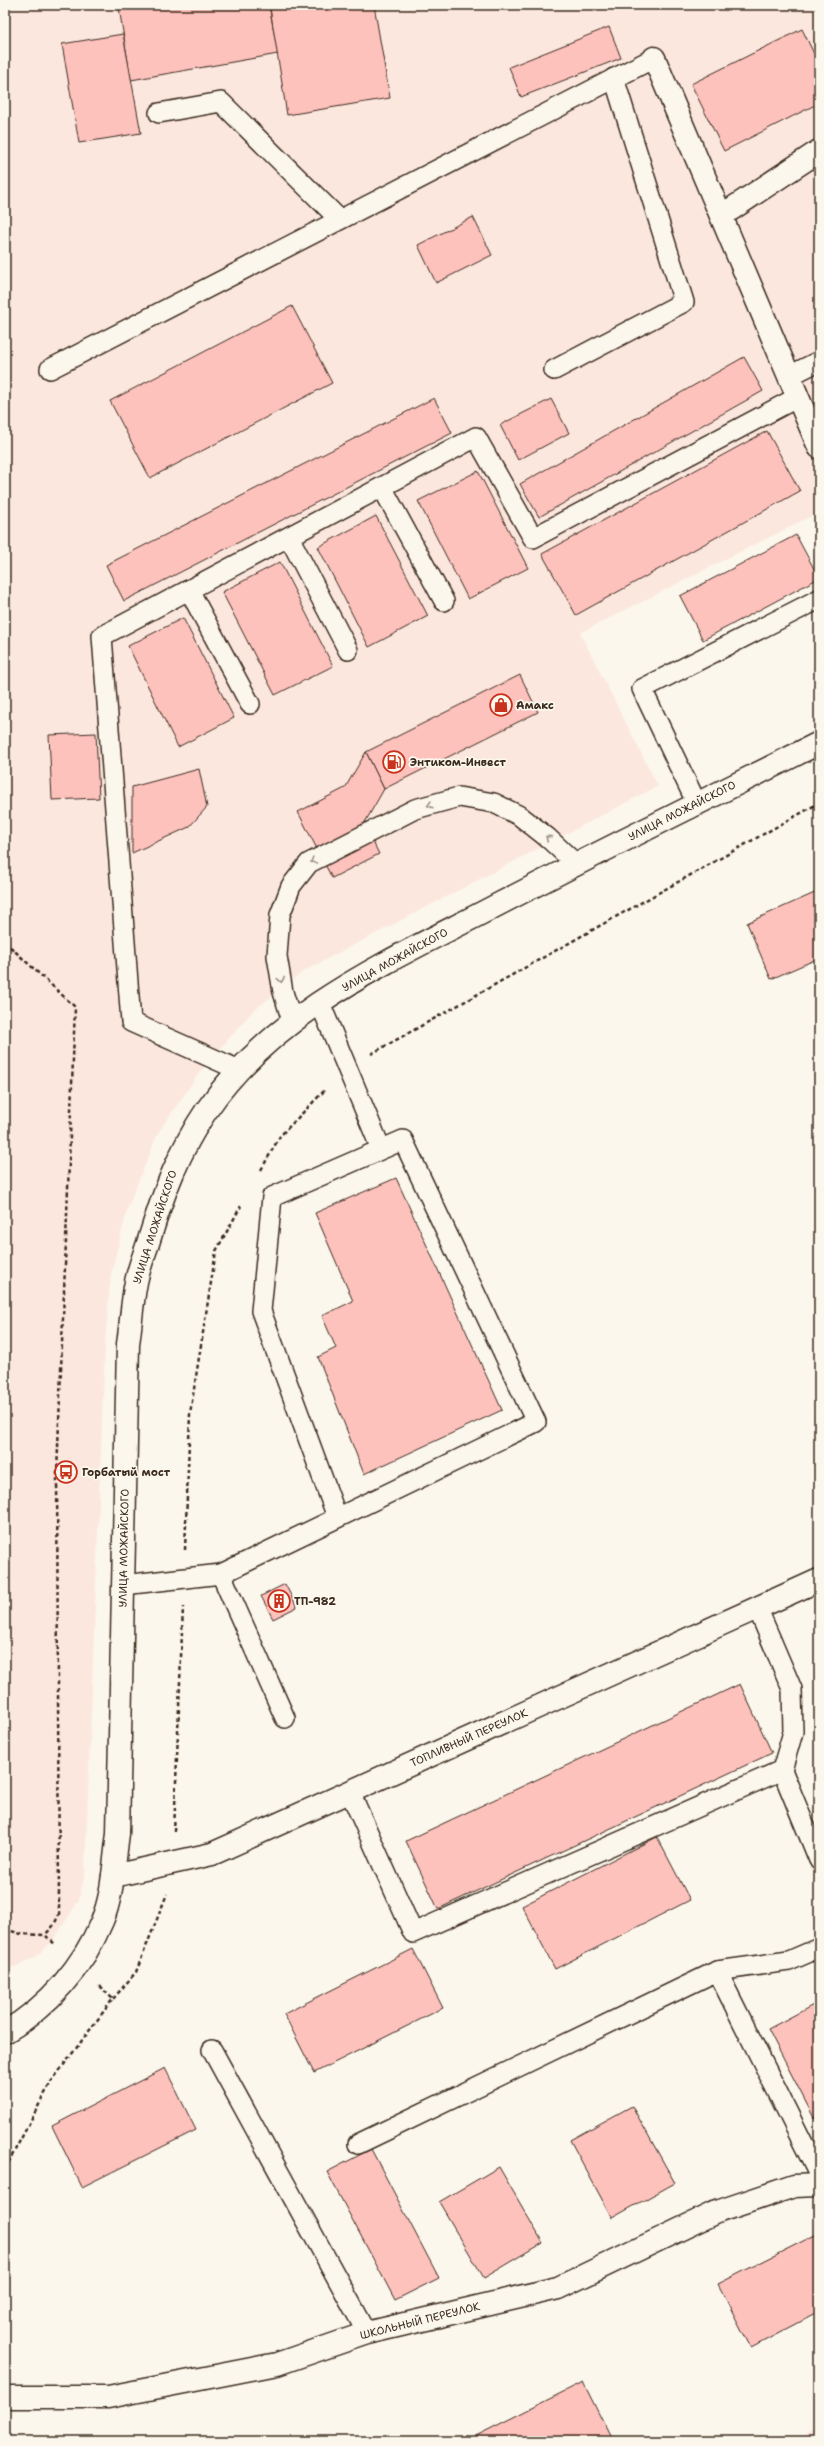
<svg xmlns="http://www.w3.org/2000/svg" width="824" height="2446" viewBox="0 0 824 2446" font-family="'Shantell Sans',sans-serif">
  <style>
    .built { fill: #fce7de }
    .building { fill: #fec2bd; stroke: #3b2a1e }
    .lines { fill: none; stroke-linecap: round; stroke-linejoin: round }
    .lane-casing { stroke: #3b2a1e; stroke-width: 22 }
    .street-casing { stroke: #3b2a1e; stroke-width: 25 }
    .secondary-casing { stroke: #3b2a1e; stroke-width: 25 }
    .path { stroke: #3b2a1e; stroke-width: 2.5; stroke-dasharray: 4 3; stroke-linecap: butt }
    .lane { stroke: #fbf7ec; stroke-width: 19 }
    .street { stroke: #fbf7ec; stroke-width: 22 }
    .secondary { stroke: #fbf7ec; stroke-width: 22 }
    .oneway { stroke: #9b9085 }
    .labels { text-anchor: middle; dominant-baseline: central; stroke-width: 3.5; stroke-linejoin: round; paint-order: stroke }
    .poi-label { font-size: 11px; font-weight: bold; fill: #3b2a1e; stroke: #fbf7ec; text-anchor: start }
    .street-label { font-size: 11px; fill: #3b2a1e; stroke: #fbf7ec }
  </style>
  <rect width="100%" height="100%" fill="#fbf7ec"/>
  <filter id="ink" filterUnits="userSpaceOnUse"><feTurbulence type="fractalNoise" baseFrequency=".025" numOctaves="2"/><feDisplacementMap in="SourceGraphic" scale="8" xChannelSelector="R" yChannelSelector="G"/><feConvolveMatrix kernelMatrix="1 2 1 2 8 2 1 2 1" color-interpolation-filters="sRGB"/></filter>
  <g filter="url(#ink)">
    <g class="built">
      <polygon points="5,5 819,5 819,512 580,633 658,786 304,971 253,1011 199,1073 158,1133 128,1207 111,1274 105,1343 85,1873 79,1900 52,1942 34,1958 14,1967 5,1969"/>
      <polygon points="819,2428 819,2441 793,2441"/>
    </g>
    <g class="building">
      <polygon points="135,5 269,5 278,54 131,80 119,8"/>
      <polygon points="285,5 374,5 390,98 287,115 270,8"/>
      <polygon points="609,27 621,58 521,97 509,67"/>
      <polygon points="802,29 819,64 819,103 724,151 691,84"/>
      <polygon points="123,34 141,133 79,143 62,44"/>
      <polygon points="473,217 492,255 436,283 418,245"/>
      <polygon points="292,306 332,383 150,478 110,401"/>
      <polygon points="744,357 763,391 539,517 520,484"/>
      <polygon points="434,398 452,433 124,601 106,565"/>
      <polygon points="551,399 569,433 518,460 500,425"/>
      <polygon points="767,431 800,491 576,615 542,554"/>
      <polygon points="478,471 528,568 468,599 418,501"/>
      <polygon points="376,516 428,616 369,647 318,547"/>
      <polygon points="796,535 819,578 703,640 680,596"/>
      <polygon points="280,562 333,666 275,695 222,592"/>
      <polygon points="183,618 234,718 178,747 128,646"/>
      <polygon points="520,675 538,712 384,789 366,752"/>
      <polygon points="96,733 99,798 52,800 49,735"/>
      <polygon points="366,752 384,789 364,824 379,854 332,878 298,812 345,788"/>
      <polygon points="199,769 207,807 189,827 132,853 132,787"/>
      <polygon points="819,891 819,958 771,979 747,923"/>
      <polygon points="396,1178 502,1410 364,1474 318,1357 336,1348 322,1316 353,1301 315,1213"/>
      <polygon points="285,1584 297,1607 273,1619 261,1596"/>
      <polygon points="740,1684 772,1753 438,1909 406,1841"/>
      <polygon points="657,1837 690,1900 555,1969 522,1906"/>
      <polygon points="413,1949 443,2008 314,2073 284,2014"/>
      <polygon points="819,2002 819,2115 814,2118 768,2029"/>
      <polygon points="165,2068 196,2130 82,2187 52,2126"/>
      <polygon points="632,2106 675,2183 612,2218 570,2140"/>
      <polygon points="371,2149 439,2278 395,2300 327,2172"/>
      <polygon points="499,2167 543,2243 484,2278 439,2202"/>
      <polygon points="819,2233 819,2312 751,2348 718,2284"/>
      <polygon points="583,2382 611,2438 604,2441 466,2441"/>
      <polygon points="10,2439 93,2440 93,2441 10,2441"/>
    </g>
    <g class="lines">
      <g class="lane-casing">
        <g id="lane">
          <polyline points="159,113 221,102 339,219"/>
          <polyline points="50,369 654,58"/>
          <polyline points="554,370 684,302 614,78"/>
          <polyline points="789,376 819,361"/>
          <polyline points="382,487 444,601"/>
          <polyline points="289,537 348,650"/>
          <polyline points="189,590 250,704"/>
          <polyline points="697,804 642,689 819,599"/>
          <polyline points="320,1003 381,1149"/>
          <polyline points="292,1021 283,992 277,956 280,915 291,886 309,863 415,809 459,797 494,803 520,816 548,838 576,864"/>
          <polyline points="239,1070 131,1022 102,636 476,437 533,538 798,397"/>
          <polyline points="221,1574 285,1718"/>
          <polyline points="123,1585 221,1574 536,1422 403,1140 272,1197 261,1311 337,1517"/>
          <polyline points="757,1607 792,1689 793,1732 782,1770 819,1860"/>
          <polyline points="350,1792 413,1933 782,1770"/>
          <polyline points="717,1971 789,1961 819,1948"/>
          <polyline points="212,2050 367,2333"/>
          <polyline points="358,2144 717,1971 819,2175"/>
        </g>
      </g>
      <g class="street-casing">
        <g id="street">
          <polyline points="654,58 819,447"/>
          <polyline points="721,216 819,151"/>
          <polyline points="113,1876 212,1854 819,1580"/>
          <polyline points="5,2397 108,2397 277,2364 367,2333 558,2288 714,2213 794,2186 819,2185"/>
        </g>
      </g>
      <g class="secondary-casing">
        <path id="secondary" d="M5 2032C48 2007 83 1967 102 1921 113 1896 114 1861 118 1834L128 1344C131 1324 132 1302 136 1282 139 1267 145 1253 149 1240 163 1194 179 1151 206 1111 276 1008 395 959 501 903 607 848 713 796 819 743"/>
      </g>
      <g class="path">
        <polyline points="5,942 75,1007 57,1473 59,1914 54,1925 45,1935"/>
        <polyline points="371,1054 819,803"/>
        <polyline points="261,1170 280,1136 325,1090"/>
        <polyline points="185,1550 190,1414 216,1251 241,1206"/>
        <polyline points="174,1832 183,1607"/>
        <polyline points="5,1929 21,1934 45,1935 56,1945"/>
        <polyline points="113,1999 136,1972 167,1894"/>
        <polyline points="5,2169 51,2082 113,1999 98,1985"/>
      </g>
      <use href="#lane" class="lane"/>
      <use href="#street" class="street"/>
      <use href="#secondary" class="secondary"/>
    </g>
    <defs><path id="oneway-chevron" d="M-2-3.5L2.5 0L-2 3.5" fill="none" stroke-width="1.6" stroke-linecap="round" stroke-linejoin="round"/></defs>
    <g class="oneway">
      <use href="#oneway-chevron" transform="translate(430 805) rotate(164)"/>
      <use href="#oneway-chevron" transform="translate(548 838) rotate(-140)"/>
      <use href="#oneway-chevron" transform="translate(313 861) rotate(149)"/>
      <use href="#oneway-chevron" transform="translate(281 980) rotate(80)"/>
    </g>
  </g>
  <defs>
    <g id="shop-ring" transform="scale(1.15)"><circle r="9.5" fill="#fbf7ec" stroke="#c8321e" stroke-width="1.5"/><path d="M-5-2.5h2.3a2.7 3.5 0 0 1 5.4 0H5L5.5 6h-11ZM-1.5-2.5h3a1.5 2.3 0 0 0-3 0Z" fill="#c8321e"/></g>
    <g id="fuel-ring" transform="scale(1.15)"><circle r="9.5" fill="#fbf7ec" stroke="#c8321e" stroke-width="1.5"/><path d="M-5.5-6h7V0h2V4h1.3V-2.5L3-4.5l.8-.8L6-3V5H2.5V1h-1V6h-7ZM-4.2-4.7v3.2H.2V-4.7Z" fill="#c8321e"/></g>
    <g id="bus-ring" transform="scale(1.15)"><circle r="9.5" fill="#fbf7ec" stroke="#c8321e" stroke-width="1.5"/><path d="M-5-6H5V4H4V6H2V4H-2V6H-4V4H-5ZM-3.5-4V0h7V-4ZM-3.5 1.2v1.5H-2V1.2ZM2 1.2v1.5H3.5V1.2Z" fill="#c8321e"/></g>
    <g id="building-ring" transform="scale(1.15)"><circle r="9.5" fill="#fbf7ec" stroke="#c8321e" stroke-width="1.5"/><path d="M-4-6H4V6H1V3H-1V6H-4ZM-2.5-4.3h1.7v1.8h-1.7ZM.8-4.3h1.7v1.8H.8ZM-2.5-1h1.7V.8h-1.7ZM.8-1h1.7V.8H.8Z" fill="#c8321e"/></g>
  </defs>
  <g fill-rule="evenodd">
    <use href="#shop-ring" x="501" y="705"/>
    <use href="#fuel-ring" x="394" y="762"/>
    <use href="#bus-ring" x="66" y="1472"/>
    <use href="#building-ring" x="279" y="1601"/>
  </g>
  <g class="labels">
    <g class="poi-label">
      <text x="516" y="705">Амакс</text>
      <text x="410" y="762">Энтиком-Инвест</text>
      <text x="82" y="1472">Горбатый мост</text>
      <text x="294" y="1601">ТП-982</text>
    </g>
    <g class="street-label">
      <text transform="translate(682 811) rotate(-27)">УЛИЦА МОЖАЙСКОГО</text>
      <text transform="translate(395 960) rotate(-29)">УЛИЦА МОЖАЙСКОГО</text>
      <text transform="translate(155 1227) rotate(-72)">УЛИЦА МОЖАЙСКОГО</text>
      <text transform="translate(124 1548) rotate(-89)">УЛИЦА МОЖАЙСКОГО</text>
      <text transform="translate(469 1738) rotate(-24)">ТОПЛИВНЫЙ ПЕРЕУЛОК</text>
      <text transform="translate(420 2321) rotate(-14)">ШКОЛЬНЫЙ ПЕРЕУЛОК</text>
    </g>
  </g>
  <rect width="824" height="2446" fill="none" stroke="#fbf7ec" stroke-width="20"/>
  <rect x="10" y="10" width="804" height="2426" fill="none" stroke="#3b2a1e" stroke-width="1.5" filter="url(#ink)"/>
</svg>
